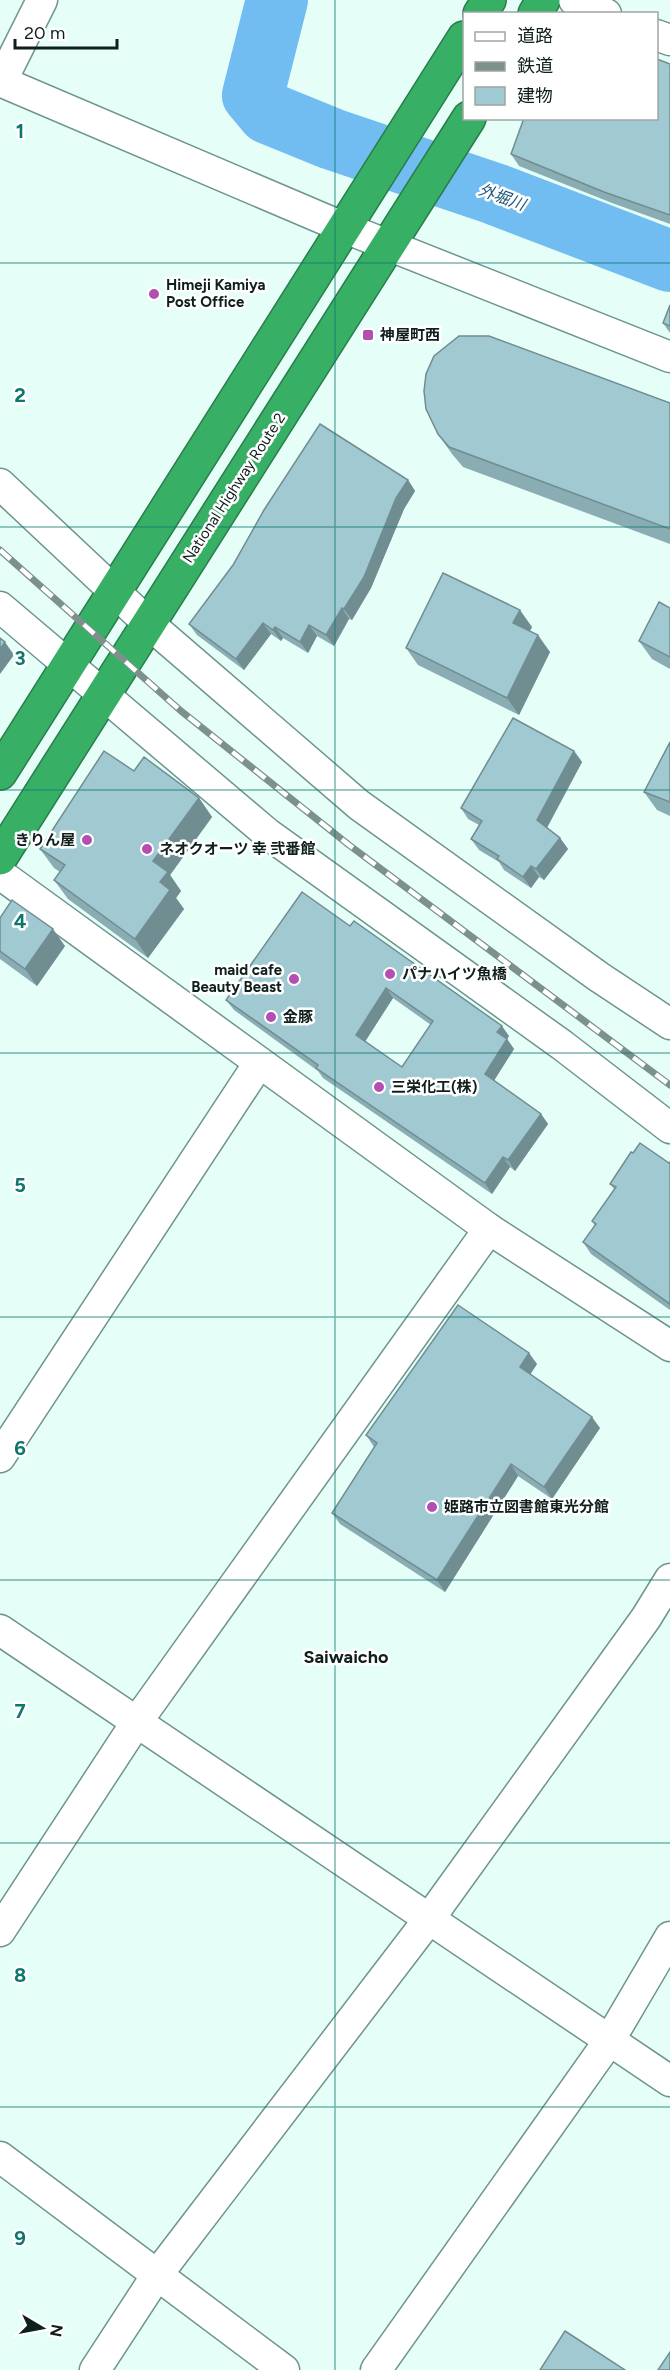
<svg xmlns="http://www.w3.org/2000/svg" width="670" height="2370" viewBox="0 0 670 2370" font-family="Figtree,'Noto Sans JP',sans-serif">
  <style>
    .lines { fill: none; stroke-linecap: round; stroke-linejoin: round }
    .river { stroke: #71bdf1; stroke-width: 62 }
    .street-casing { stroke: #6d948d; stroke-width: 33 }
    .highway-casing { stroke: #297d4c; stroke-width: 36 }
    .street { stroke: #fff; stroke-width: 30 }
    .highway { stroke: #37b066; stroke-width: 33 }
    .rail-casing { stroke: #7c908c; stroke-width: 7 }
    .rail { stroke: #fff; stroke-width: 4.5; stroke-dasharray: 14; stroke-linecap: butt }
    .wall { fill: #8aadb4; fill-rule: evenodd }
    .shaded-wall { fill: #708d92 }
    .building { fill: #a0c9d1; stroke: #708d92; stroke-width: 1.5; fill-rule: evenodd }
    .grid { fill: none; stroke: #0f766e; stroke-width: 1.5; stroke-opacity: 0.55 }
    .poi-dot { fill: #b34eb3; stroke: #fff; stroke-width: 2 }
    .labels { text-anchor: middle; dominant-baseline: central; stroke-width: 5; stroke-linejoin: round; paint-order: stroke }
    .poi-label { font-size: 15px; font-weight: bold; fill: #0f1f1c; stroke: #fff; text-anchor: start }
    .street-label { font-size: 15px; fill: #0f1f1c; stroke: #fff }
    .water-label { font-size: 16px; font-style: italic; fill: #1f577b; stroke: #fff }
    .quarter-label { font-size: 18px; font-weight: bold; fill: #0f1f1c; stroke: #fff }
    .grid-label { font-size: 20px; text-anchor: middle; font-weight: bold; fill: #0f766e; stroke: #fff; stroke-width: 5; stroke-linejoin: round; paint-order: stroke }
  </style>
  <rect width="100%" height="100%" fill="#e5fef8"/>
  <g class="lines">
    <polyline class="river" points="277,0 253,95 268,113 332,139 495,194 670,261"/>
    <g class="street-casing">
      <g id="street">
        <polyline points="574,0 606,14"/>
        <polyline points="656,35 670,40"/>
        <polyline points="0,81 345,228 670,357"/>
        <polyline points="1,82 42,0"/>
        <polyline points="0,484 148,623 359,805 599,977 670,1024"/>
        <polyline points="0,607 268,834 562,1045 670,1128"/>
        <polyline points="0,874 489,1229 670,1346"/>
        <polyline points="0,1457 259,1063"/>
        <polyline points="0,1630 670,2081"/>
        <polyline points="0,1931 136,1723 489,1229"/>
        <polyline points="0,2157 284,2370"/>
        <polyline points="95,2370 157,2275 429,1919 646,1618 670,1579"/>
        <polyline points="376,2370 609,2041 670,1937"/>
      </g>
    </g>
    <g class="highway-casing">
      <g id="highway">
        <polyline points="480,14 489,0"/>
        <polyline points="535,14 543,0"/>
        <polyline points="0,773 464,38"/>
        <polyline points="0,858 469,118"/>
      </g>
    </g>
    <use href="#street" class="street"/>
    <use href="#highway" class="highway"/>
    <g class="rail-casing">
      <polyline id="rail" points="0,550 181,711 349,845 670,1085"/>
    </g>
    <use href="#rail" class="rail"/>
  </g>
  <g class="wall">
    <polygon points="670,64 670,224 612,203 519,166 511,154"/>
    <polygon points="670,305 670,333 663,323"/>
    <polygon points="670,403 670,544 463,467 452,454 438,434"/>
    <polygon points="408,480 415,491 404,509 371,588 352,620 349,619 334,646 317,636 308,653 283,638 281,641 271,634 244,670 197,635 189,624"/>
    <polygon points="670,608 670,669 652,659 639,641"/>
    <polygon points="532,627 530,631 550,652 519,715 418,665 406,648"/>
    <polygon points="670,742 670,816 657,810 644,792"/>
    <polygon points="574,751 582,762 547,828 560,838 568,849 544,880 539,877 531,888 504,870 499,862 479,850 471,839 479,825 468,819 461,808"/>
    <polygon points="134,771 199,798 212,817 170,875 181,891 176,898 184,909 148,958 68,899 54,880 60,872 54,868 40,849"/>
    <polygon points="0,918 65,946 37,986 0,959"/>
    <path d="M350 926 509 1036 507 1039 514 1049 494 1080 541 1114 548 1124 515 1171 510 1167 492 1194 323 1078 318 1071 234 1010 226 1000ZM393 998 431 1025 402 1067 365 1041Z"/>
    <polygon points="633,1153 669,1163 670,1162 670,1310 591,1254 583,1242 595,1226 592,1221 615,1190 610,1184"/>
    <polygon points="537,1364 530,1374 600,1428 552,1499 518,1476 445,1592 340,1524 332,1513 374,1447 366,1435"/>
  </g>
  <g class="shaded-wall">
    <polygon points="408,480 415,491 404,509 371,588 352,620 344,609 396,498"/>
    <polygon points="342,608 349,619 334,646 326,635"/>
    <polygon points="520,610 532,627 525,639 513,623"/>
    <polygon points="263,623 271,634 244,670 236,659"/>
    <polygon points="309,625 317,636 308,653 300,642"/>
    <polygon points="275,627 283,638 281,641 273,630"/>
    <polygon points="538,635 550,652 519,715 507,698"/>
    <polygon points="5,642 14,655 0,674 0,649"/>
    <polygon points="574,751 582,762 545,831 537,820"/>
    <polygon points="199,798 212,817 170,875 181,891 176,898 184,909 148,958 135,939 153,861"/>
    <polygon points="560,838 568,849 544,880 536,869"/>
    <polygon points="531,866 539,877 531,888 523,877"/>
    <polygon points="53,929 65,946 37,986 25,969"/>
    <polygon points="386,988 393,998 363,1045 356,1035"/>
    <polygon points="502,1026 509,1036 507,1039 514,1049 492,1084 485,1074 497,1032"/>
    <polygon points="541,1114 548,1124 515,1171 508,1160"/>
    <polygon points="503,1157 510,1167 492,1194 485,1183"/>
    <polygon points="529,1353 537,1364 528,1378 520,1367"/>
    <polygon points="592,1417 600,1428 552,1499 544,1487"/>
    <polygon points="511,1464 518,1476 445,1592 437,1580"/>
  </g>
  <g class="building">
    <polygon points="657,59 670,64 670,215 604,192 511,154 524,118 657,118"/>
    <polygon points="670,305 670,326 663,323"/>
    <polygon points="459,336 489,336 670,403 670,529 449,447 438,434 426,409 424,391 426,374 434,356"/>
    <polygon points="320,424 408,480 396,498 364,577 344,609 342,608 326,635 309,625 300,642 275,627 273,630 263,623 236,659 189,624 233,565 264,510"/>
    <polygon points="443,573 520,610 513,623 538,635 507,698 406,648"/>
    <polygon points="659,602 670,608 670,657 639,641"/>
    <polygon points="0,638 5,642 0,649"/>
    <polygon points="513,718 574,751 537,820 560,838 536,869 531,866 523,877 497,859 499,856 471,839 482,821 461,808"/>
    <polygon points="670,742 670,802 644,792"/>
    <polygon points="104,751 134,771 144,757 199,798 153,861 168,872 160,882 170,890 135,939 54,880 65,865 40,849"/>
    <path d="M302 892 350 926 354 921 502 1026 497 1032 507 1039 485 1074 541 1114 508 1160 503 1157 485 1183 316 1068 318 1065 226 1000ZM386 988 433 1021 402 1067 356 1035Z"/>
    <polygon points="12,900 53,929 25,969 0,951 0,918"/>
    <polygon points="640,1143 669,1163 670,1162 670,1304 583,1242 596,1224 592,1221 616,1187 610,1184 631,1152 633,1153"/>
    <polygon points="458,1305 529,1353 520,1367 592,1417 544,1487 511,1464 437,1580 332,1513 377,1443 366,1435"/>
    <polygon points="565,2331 625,2370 540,2370"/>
    <polygon points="670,2352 670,2370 658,2370"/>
  </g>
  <path class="grid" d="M335 0V2370M0 263H670M0 527H670M0 790H670M0 1053H670M0 1317H670M0 1580H670M0 1843H670M0 2107H670"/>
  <g class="poi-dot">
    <circle cx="154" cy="294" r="6"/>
    <rect x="362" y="329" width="12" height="12" rx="3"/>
    <circle cx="87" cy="840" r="6"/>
    <circle cx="147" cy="849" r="6"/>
    <circle cx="390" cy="974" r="6"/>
    <circle cx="294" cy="979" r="6"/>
    <circle cx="271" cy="1017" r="6"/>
    <circle cx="379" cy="1087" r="6"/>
    <circle cx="432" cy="1507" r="6"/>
  </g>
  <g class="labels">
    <g class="poi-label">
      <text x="166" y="285">Himeji Kamiya<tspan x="166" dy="17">Post Office</tspan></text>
      <text x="380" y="335">神屋町西</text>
      <text x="75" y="840" text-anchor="end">きりん屋</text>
      <text x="159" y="849">ネオクオーツ 幸 弐番館</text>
      <text x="282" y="970" text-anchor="end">maid cafe<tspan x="282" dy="17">Beauty Beast</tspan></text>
      <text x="402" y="974">パナハイツ魚橋</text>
      <text x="283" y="1017">金豚</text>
      <text x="391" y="1087">三栄化工(株)</text>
      <text x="444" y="1507">姫路市立図書館東光分館</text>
    </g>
    <g class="street-label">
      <text transform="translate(234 488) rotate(-57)">National Highway Route 2</text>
    </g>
    <g class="water-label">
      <text transform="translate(502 197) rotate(20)">外堀川</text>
    </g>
    <g class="quarter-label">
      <text x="346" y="1657">Saiwaicho</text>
    </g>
  </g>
  <g class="grid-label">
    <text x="20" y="138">1</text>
    <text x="20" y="402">2</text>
    <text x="20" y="665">3</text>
    <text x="20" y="928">4</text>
    <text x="20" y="1192">5</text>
    <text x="20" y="1455">6</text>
    <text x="20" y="1718">7</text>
    <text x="20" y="1982">8</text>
    <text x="20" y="2245">9</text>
  </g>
  <rect x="463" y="12" width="195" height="108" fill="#ffffff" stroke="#9fa5a4" stroke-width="1.5"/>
  <rect x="475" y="32" width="30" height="9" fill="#ffffff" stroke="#9fa5a4" stroke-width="1.5"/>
  <text x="517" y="42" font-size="18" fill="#0f1f1c">道路</text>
  <rect x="475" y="62" width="30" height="9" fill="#7c908c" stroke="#9fa5a4" stroke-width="1.5"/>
  <text x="517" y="72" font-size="18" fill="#0f1f1c">鉄道</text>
  <rect x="475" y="87" width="30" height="18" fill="#a0c9d1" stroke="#9fa5a4" stroke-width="1.5"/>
  <text x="517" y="102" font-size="18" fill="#0f1f1c">建物</text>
  <g transform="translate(42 2328) rotate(100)" stroke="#ffffff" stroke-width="4.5" paint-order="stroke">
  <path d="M0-4.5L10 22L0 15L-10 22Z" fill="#0f1f1c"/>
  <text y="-9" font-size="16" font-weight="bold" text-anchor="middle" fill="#0f1f1c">N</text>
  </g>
  <path d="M15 39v9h102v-9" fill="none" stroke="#0f1f1c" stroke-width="3"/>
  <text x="24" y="39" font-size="18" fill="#0f1f1c" stroke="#ffffff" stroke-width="4.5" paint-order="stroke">20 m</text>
</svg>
